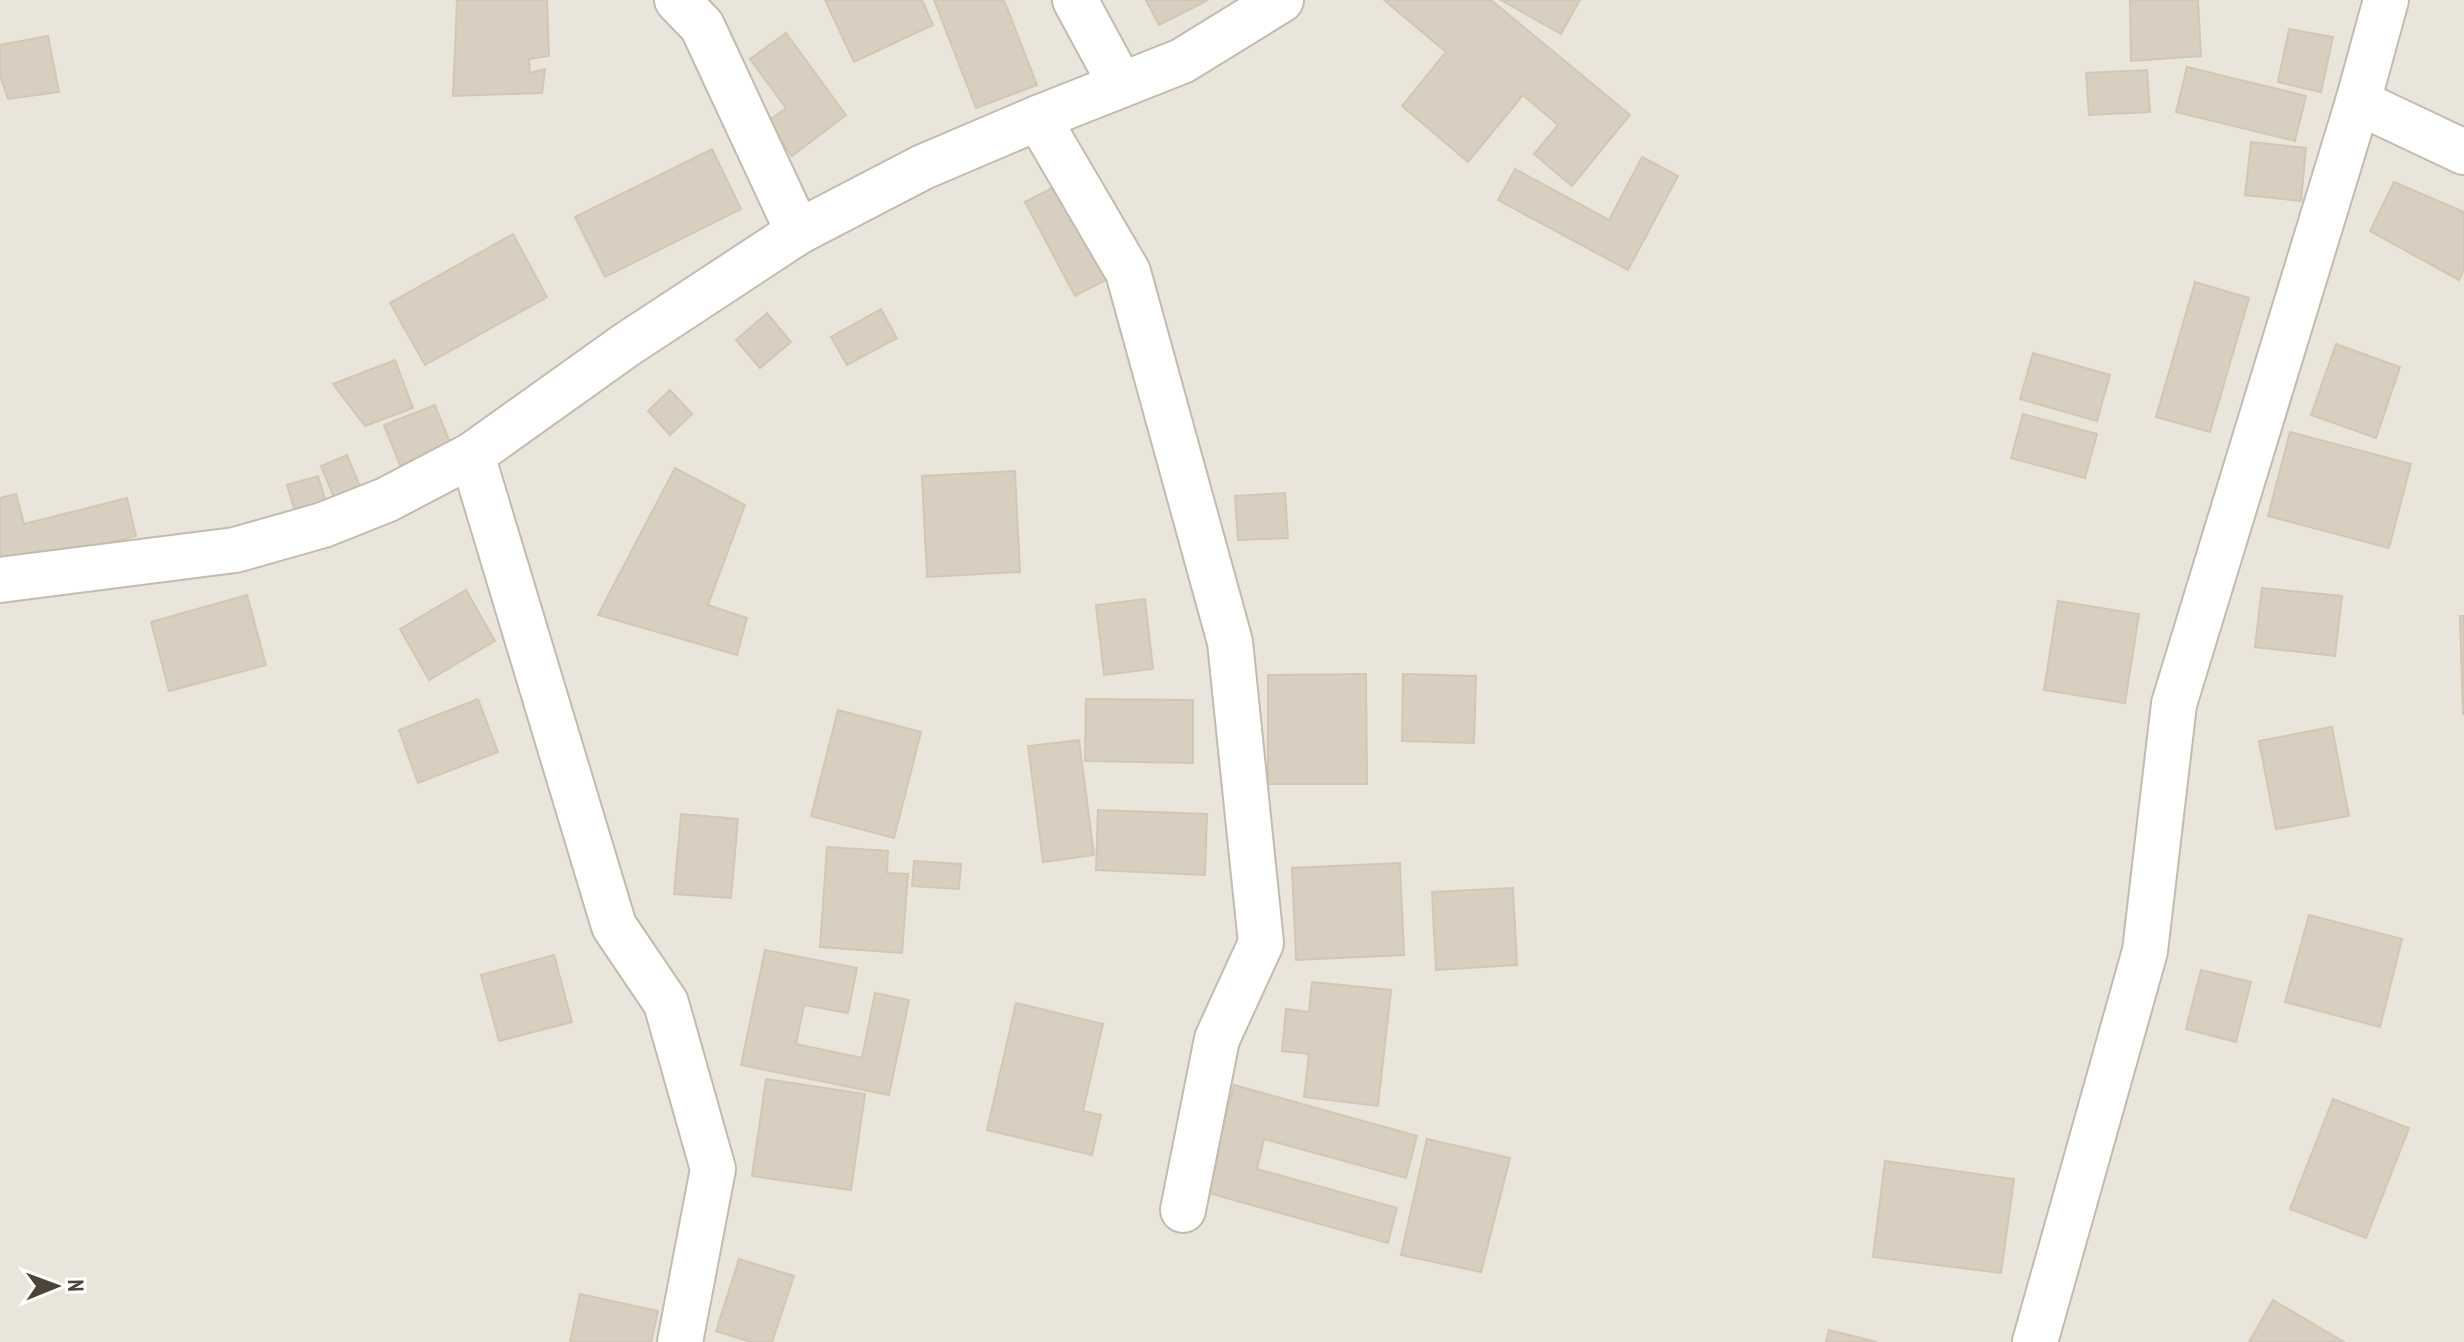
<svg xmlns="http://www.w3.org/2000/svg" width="2464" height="1342" viewBox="0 0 2464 1342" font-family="'PT Sans Narrow',sans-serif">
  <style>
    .residential { fill: #eae5da }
    .building { fill: #d8cfc1; stroke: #d3c7b4; stroke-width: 2 }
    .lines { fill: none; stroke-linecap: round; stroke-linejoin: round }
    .minor-casing { stroke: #c2bbae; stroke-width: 48 }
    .minor { stroke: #fff; stroke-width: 44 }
  </style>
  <rect width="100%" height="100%" fill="#f6f3ec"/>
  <rect class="residential" x="0" y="0" width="2464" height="1342"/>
  <g class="building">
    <polygon points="457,0 547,0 549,56 529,59 530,73 545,69 542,93 453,96"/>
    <polygon points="825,0 922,0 933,25 854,62"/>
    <polygon points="934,0 1004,0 1037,85 976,108"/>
    <polygon points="1146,0 1208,0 1159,25"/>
    <polygon points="1384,0 1491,0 1630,115 1572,186 1534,154 1558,125 1523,95 1468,162 1402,106 1446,52"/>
    <polygon points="1501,0 1580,0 1561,34"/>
    <polygon points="2130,0 2198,0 2201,56 2131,61"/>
    <polygon points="2289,29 2333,37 2321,92 2278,82"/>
    <polygon points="786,33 846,115 792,156 767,122 786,108 750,59"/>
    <polygon points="48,36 59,92 8,99 0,76 0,45"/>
    <polygon points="2187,67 2306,96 2295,141 2176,112"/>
    <polygon points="2147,70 2150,112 2089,115 2086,73"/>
    <polygon points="2251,142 2306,148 2301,201 2245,195"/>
    <polygon points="712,149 741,209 605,277 575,217"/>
    <polygon points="1642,157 1678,176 1628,270 1498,200 1515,169 1609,220"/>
    <polygon points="2394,182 2464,212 2464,269 2459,280 2370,231"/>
    <polygon points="1058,185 1108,279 1075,296 1025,202"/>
    <polygon points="513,234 547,297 425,365 390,303"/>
    <polygon points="2195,282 2249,298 2210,432 2156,417"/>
    <polygon points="881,309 897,338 847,365 831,337"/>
    <polygon points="767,313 791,342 760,368 736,340"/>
    <polygon points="2336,344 2400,367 2376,438 2311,415"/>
    <polygon points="2033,353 2110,375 2097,421 2020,399"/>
    <polygon points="395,360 413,408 365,426 333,384"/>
    <polygon points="670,390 692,414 670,435 648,411"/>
    <polygon points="435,405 453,450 402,470 384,425"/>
    <polygon points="2023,414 2097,434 2085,478 2011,458"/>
    <polygon points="2290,432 2411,464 2389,548 2268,516"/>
    <polygon points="347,455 361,489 335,500 321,466"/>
    <polygon points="675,468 745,505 708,605 747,618 737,655 598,615"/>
    <polygon points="1015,471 1020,572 927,577 922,476"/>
    <polygon points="318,476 330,515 299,524 287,485"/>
    <polygon points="1285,493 1288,538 1238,540 1235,496"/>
    <polygon points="16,494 24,524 127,498 136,536 4,569 0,554 0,498"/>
    <polygon points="2262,588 2342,596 2335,656 2255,647"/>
    <polygon points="466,590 495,641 429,680 400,629"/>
    <polygon points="247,595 266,665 169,691 151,622"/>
    <polygon points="1145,599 1153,669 1104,675 1096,605"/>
    <polygon points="2058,601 2139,614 2125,703 2044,690"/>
    <polygon points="2460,616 2464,616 2464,714 2463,714"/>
    <polygon points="1366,674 1367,784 1268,784 1268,675"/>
    <polygon points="1403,674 1476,676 1474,743 1402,741"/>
    <polygon points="478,699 498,752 418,783 399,730"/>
    <polygon points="1086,699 1193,700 1193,763 1085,761"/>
    <polygon points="838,710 921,732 894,838 811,816"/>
    <polygon points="2332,727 2349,816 2276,829 2259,741"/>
    <polygon points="1079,740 1094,855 1043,862 1028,746"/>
    <polygon points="1098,810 1207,814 1205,875 1096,870"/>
    <polygon points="681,814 738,819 731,898 674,894"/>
    <polygon points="827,847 888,851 887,873 908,874 902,953 820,947"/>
    <polygon points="914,861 961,864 959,889 912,886"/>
    <polygon points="1400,863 1404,955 1296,960 1292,868"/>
    <polygon points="1513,888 1517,965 1436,970 1432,892"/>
    <polygon points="2309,915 2402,939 2380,1027 2285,1002"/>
    <polygon points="765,950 857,968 848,1013 804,1005 796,1044 862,1058 875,993 909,1000 889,1095 741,1065"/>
    <polygon points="554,955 572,1022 499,1041 481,975"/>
    <polygon points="2201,970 2251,982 2236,1042 2186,1029"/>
    <polygon points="1312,982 1391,990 1378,1106 1304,1097 1309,1054 1282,1051 1286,1009 1309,1012"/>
    <polygon points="1016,1003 1103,1024 1083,1111 1101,1115 1092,1155 987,1130"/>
    <polygon points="766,1079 865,1094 851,1190 752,1176"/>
    <polygon points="1234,1085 1417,1136 1406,1178 1264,1139 1257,1169 1397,1208 1388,1243 1205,1192"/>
    <polygon points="2333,1099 2409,1128 2366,1238 2290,1209"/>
    <polygon points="1427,1139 1510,1158 1481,1272 1401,1255"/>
    <polygon points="1885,1161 2014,1179 2001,1273 1873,1257"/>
    <polygon points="739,1259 794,1276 772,1342 751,1342 716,1331"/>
    <polygon points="580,1294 658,1311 651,1342 570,1342"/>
    <polygon points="2273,1300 2344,1342 2249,1342"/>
    <polygon points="1829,1330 1877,1342 1826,1342"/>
  </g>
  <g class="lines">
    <g class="minor-casing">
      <g id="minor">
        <polyline points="677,0 702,26 798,232"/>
        <polyline points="1075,0 1121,85"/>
        <polyline points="2358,102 2464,152"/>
        <polyline points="1038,118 1128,272 1230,642 1261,943 1217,1039 1183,1210"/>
        <polyline points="472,455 614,926 666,1003 713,1169 680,1342"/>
        <polyline points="0,580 235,550 323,525 386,500 472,455 626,345 798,232 923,167 1038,118 1182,61 1281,0"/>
        <polyline points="2035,1342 2145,951 2174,704 2358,102 2386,0"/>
      </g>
    </g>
    <use href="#minor" class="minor"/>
  </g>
  <g transform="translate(56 1286) rotate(89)" stroke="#ffffff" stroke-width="6" paint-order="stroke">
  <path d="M0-6L14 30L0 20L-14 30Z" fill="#4b4439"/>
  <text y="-12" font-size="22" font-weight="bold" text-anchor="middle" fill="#4b4439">N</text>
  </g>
</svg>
